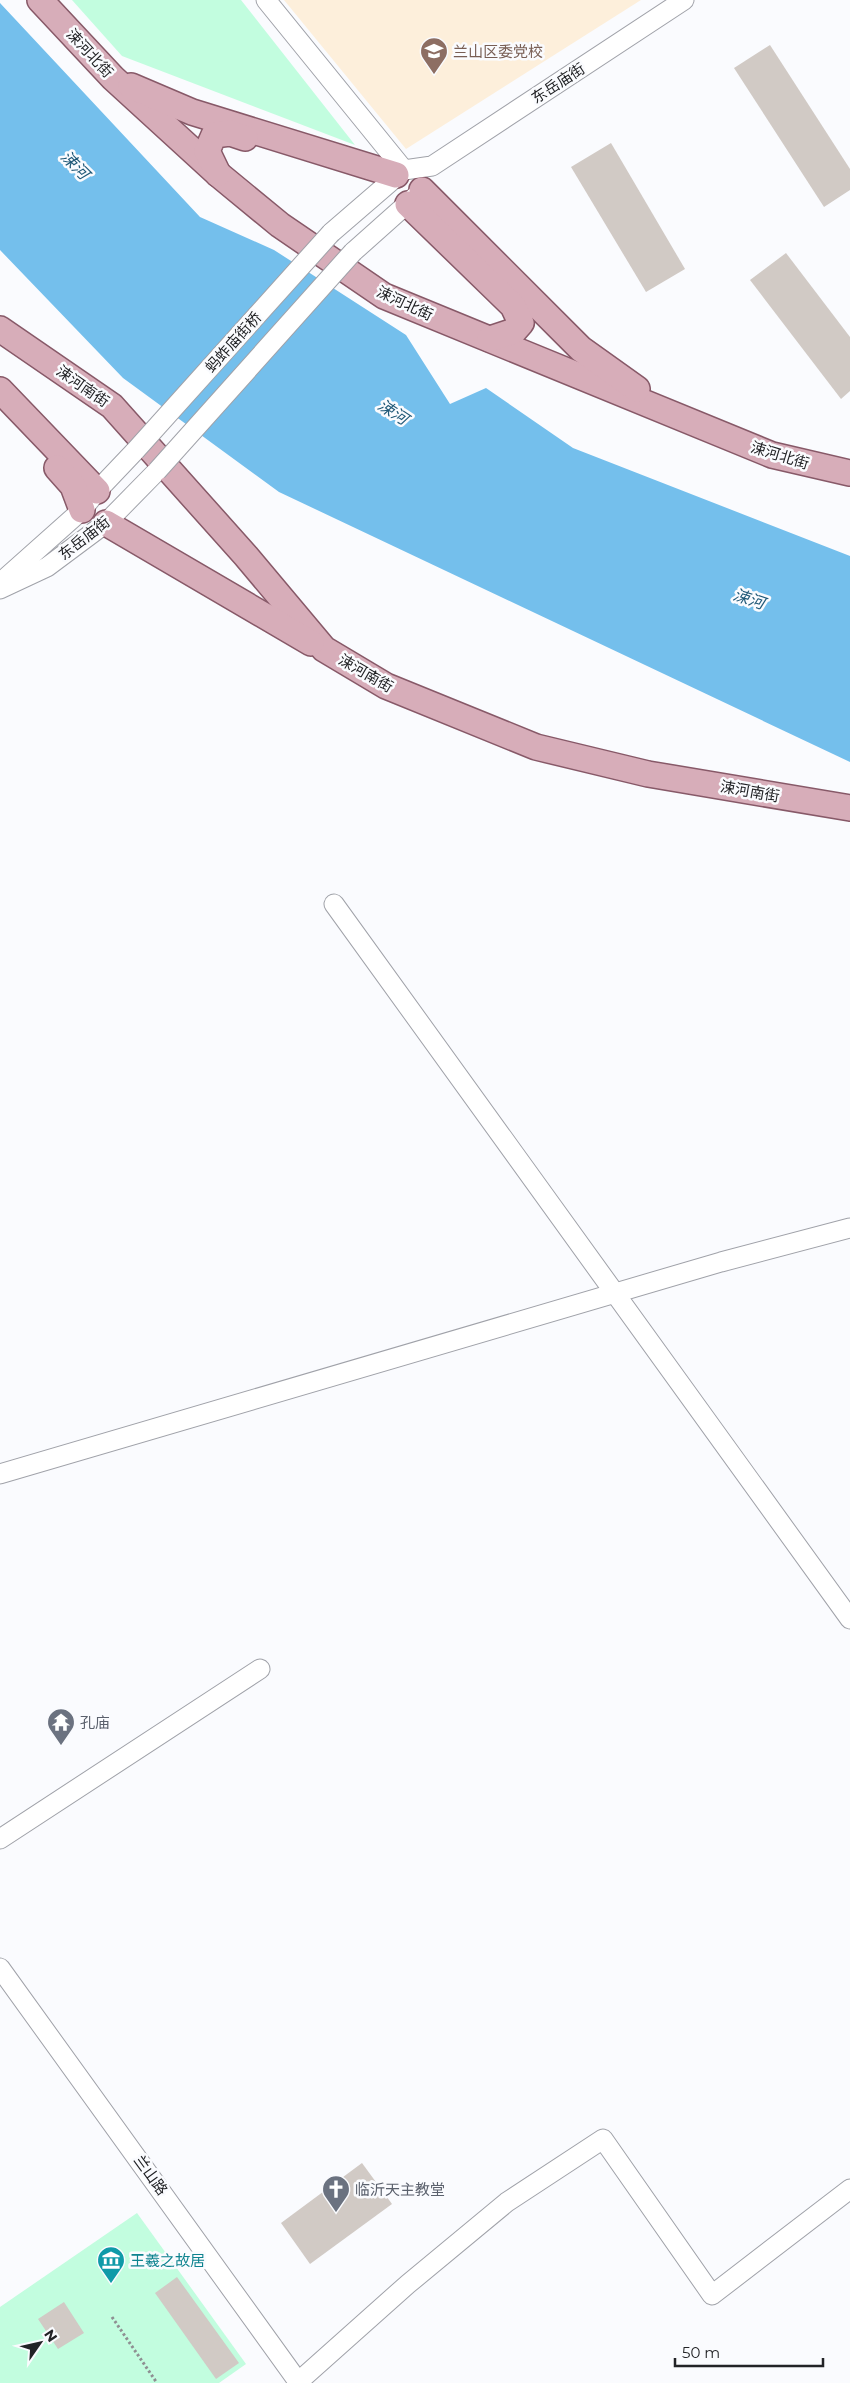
<svg xmlns="http://www.w3.org/2000/svg" width="850" height="2383" viewBox="0 0 850 2383" font-family="Montserrat,'Noto Sans SC',sans-serif">
  <style>
    .education { fill: #fdefdb }
    .green { fill: #c2fddf }
    .water { fill: #74bfec }
    .building { fill: #d1cac5 }
    .lines { fill: none; stroke-linecap: round; stroke-linejoin: round }
    .minor-casing { stroke: #a0a2a9; stroke-width: 21 }
    .major-casing { stroke: #875968; stroke-width: 28 }
    .path { stroke: #8e8f92; stroke-width: 3; stroke-dasharray: 2.5 2.5; stroke-linecap: butt }
    .minor { stroke: #fff; stroke-width: 19 }
    .major { stroke: #d7adb9; stroke-width: 25 }
    .minor-bridge-casing { stroke: #a0a2a9; stroke-width: 21; stroke-linecap: butt }
    .minor-bridge { stroke: #fff; stroke-width: 19 }
    .labels { text-anchor: middle; dominant-baseline: central; stroke-width: 5; stroke-linejoin: round; paint-order: stroke }
    .education-label { font-size: 15px; fill: #785e54; stroke: #fafbfe; text-anchor: start }
    .street-label { font-size: 15px; fill: #222326; stroke: #fafbfe }
    .worship-label { font-size: 15px; fill: #5b616d; stroke: #fafbfe; text-anchor: start }
    .culture-label { font-size: 15px; fill: #0d838f; stroke: #fafbfe; text-anchor: start }
    .water-label { font-size: 16px; font-style: italic; fill: #205978; stroke: #fafbfe }
  </style>
  <rect width="100%" height="100%" fill="#fafbfe"/>
  <polygon class="education" points="284,0 641,0 406,149"/>
  <g class="green">
    <polygon points="72,0 241,0 355,145 122,56"/>
    <polygon points="137,2213 246,2364 219,2383 0,2383 0,2307"/>
  </g>
  <polygon class="water" points="0,3 200,217 274,250 406,335 450,404 486,388 573,448 850,556 850,762 279,492 123,378 0,250"/>
  <g class="building">
    <polygon points="770,45 850,169 850,190 824,207 734,68"/>
    <polygon points="611,143 685,269 646,292 571,167"/>
    <polygon points="786,253 850,337 850,391 841,399 750,280"/>
    <polygon points="362,2163 392,2204 310,2264 281,2223"/>
    <polygon points="177,2277 239,2363 216,2379 155,2293"/>
    <polygon points="64,2302 84,2333 58,2349 38,2319"/>
  </g>
  <g class="lines">
    <g class="minor-casing">
      <g id="minor">
        <polyline points="266,0 404,170"/>
        <polyline points="331,233 404,170 432,166 684,0"/>
        <polyline points="353,252 417,195"/>
        <polyline points="0,583 82,510 97,491 135,451"/>
        <polyline points="0,589 47,567 106,523 157,471"/>
        <polyline points="334,904 850,1619"/>
        <polyline points="0,1474 721,1262 850,1228"/>
        <polyline points="0,1839 260,1669"/>
        <polyline points="0,1968 299,2383"/>
        <polyline points="298,2382 408,2284 507,2202 603,2139 712,2295 850,2189"/>
      </g>
    </g>
    <g class="major-casing">
      <g id="major">
        <polyline points="40,0 113,78 218,174 280,225 384,296 772,455 850,473"/>
        <polyline points="131,86 192,112 396,175"/>
        <polyline points="218,174 207,151 214,135 230,133 245,138"/>
        <polyline points="422,190 581,349 637,389"/>
        <polyline points="408,204 513,306 521,323 514,331 490,339"/>
        <polyline points="0,329 112,406 246,556 324,649 386,686 536,747 648,774 850,808"/>
        <polyline points="0,390 97,491"/>
        <polyline points="57,468 73,486 82,510"/>
        <polyline points="106,523 311,643"/>
      </g>
    </g>
    <polyline class="path" points="112,2317 157,2383"/>
    <use href="#minor" class="minor"/>
    <use href="#major" class="major"/>
    <g class="minor-bridge-casing">
      <g id="minor-bridge">
        <polyline points="135,451 331,233"/>
        <polyline points="157,471 353,252"/>
      </g>
    </g>
    <use href="#minor-bridge" class="minor-bridge"/>
  </g>
  <defs>
    <g id="school-pin" transform="scale(1.4375)"><path d="M0 17L-7.5 6A9.5 9.5 0 1 1 7.5 6Z" fill="#8d6e63" stroke="#fafbfe"/><path d="M0-5L7-2L0 1L-7-2ZM-4 1L0 2.5L4 1V4Q0 6-4 4Z" fill="#fff"/></g>
    <g id="temple-pin" transform="scale(1.4375)"><path d="M0 17L-7.5 6A9.5 9.5 0 1 1 7.5 6Z" fill="#6b7280" stroke="#fafbfe"/><path d="M0-6L5-2H3V0L6.5 2.5H4V6H1.5V3h-3V6H-4V2.5H-6.5L-3 0V-2H-5Z" fill="#fff"/></g>
    <g id="church-pin" transform="scale(1.4375)"><path d="M0 17L-7.5 6A9.5 9.5 0 1 1 7.5 6Z" fill="#6b7280" stroke="#fafbfe"/><path d="M-1.2-6h2.4v3.5h3.3v2.4h-3.3V6h-2.4V-.1h-3.3v-2.4h3.3Z" fill="#fff"/></g>
    <g id="museum-pin" transform="scale(1.4375)"><path d="M0 17L-7.5 6A9.5 9.5 0 1 1 7.5 6Z" fill="#0f9aa8" stroke="#fafbfe"/><path d="M0-6L6-3V-2H-6V-3ZM-5-1h2V3h-2ZM-1-1h2V3h-2ZM3-1h2V3H3ZM-6 4H6V6H-6Z" fill="#fff"/></g>
  </defs>
  <g fill-rule="evenodd">
    <use href="#school-pin" x="434" y="51"/>
    <use href="#temple-pin" x="61" y="1722"/>
    <use href="#church-pin" x="336" y="2189"/>
    <use href="#museum-pin" x="111" y="2260"/>
  </g>
  <g class="labels">
    <g class="education-label">
      <text x="453" y="51">兰山区委党校</text>
    </g>
    <g class="street-label">
      <text transform="translate(90 53) rotate(47)">涑河北街</text>
      <text transform="translate(558 83) rotate(-33)">东岳庙街</text>
      <text transform="translate(405 303) rotate(25)">涑河北街</text>
      <text transform="translate(233 342) rotate(-48)">蚂蚱庙街桥</text>
      <text transform="translate(83 386) rotate(35)">涑河南街</text>
      <text transform="translate(780 455) rotate(17)">涑河北街</text>
      <text transform="translate(84 538) rotate(-38)">东岳庙街</text>
      <text transform="translate(366 673) rotate(30)">涑河南街</text>
      <text transform="translate(750 791) rotate(10)">涑河南街</text>
      <text transform="translate(151 2175) rotate(54)">兰山路</text>
    </g>
    <g class="worship-label">
      <text x="80" y="1722">孔庙</text>
      <text x="355" y="2189">临沂天主教堂</text>
    </g>
    <g class="culture-label">
      <text x="130" y="2260">王羲之故居</text>
    </g>
    <g class="water-label">
      <text transform="translate(75 165) rotate(45)">涑河</text>
      <text transform="translate(393 412) rotate(33)">涑河</text>
      <text transform="translate(749 599) rotate(18)">涑河</text>
    </g>
  </g>
  <g transform="translate(40 2343) rotate(56)" stroke="#fafbfe" stroke-width="4" paint-order="stroke">
  <path d="M0-4L9 19L0 12L-9 19Z" fill="#222326"/>
  <text y="-8" font-size="14" font-weight="bold" text-anchor="middle" fill="#222326">N</text>
  </g>
  <path d="M675 2358v8h148v-8" fill="none" stroke="#222326" stroke-width="2.5"/>
  <text x="682" y="2358" font-size="15" fill="#222326" stroke="#fafbfe" stroke-width="4" paint-order="stroke">50 m</text>
</svg>
